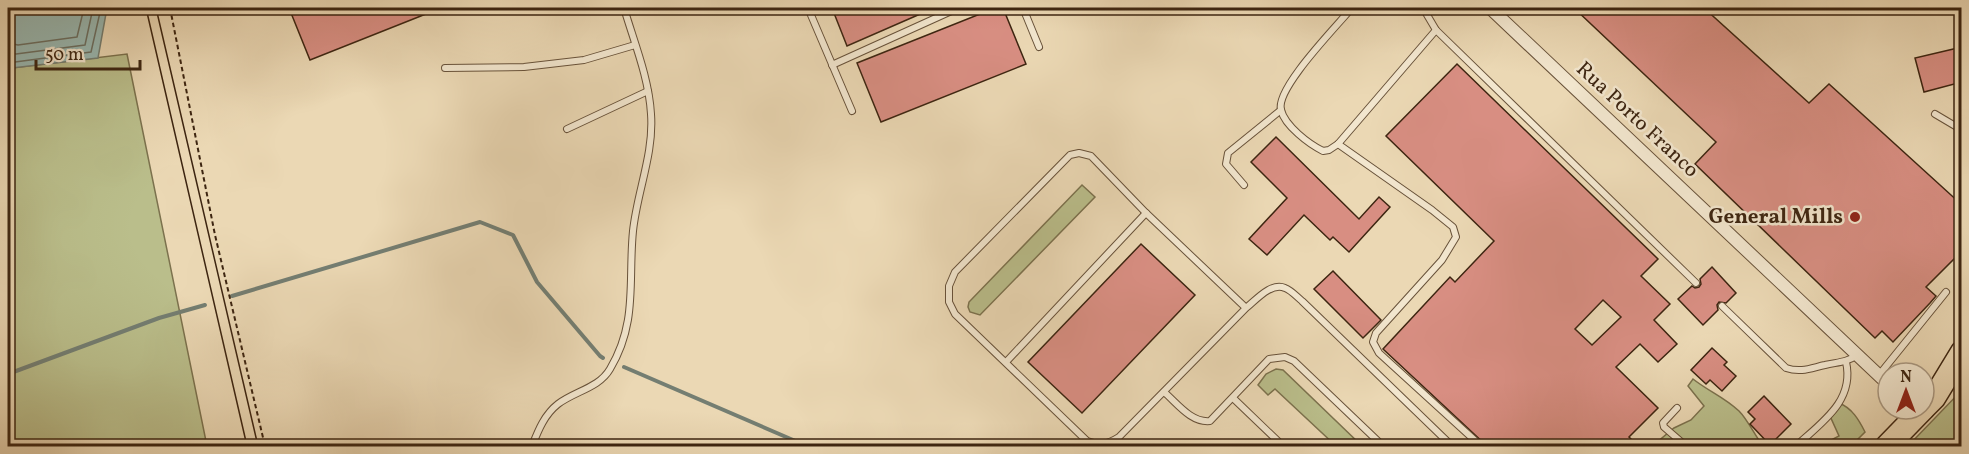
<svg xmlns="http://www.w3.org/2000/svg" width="1969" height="454" viewBox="0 0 1969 454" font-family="Vollkorn,serif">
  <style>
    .green { fill: #babe8b; stroke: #7c724e; stroke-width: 1.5 }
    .water { fill: #99b9b3; stroke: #747e72; stroke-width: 1.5 }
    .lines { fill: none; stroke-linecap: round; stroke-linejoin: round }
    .shore { stroke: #6b6f62; stroke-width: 1.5 }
    .stream { stroke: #747e72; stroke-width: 4 }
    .building { fill: #d88e82; stroke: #3d2511; stroke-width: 1.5; fill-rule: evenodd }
    .lane-casing { stroke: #68523a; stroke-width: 8 }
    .street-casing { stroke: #68523a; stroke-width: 14 }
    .highway-casing { stroke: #3d2511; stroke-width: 25 }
    .path { stroke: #3d2511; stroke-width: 2; stroke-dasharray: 4.5 3; stroke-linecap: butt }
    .lane { stroke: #f2e6ce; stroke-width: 6 }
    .street { stroke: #f2e6ce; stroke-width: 12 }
    .highway { stroke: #ebd8b4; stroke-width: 22 }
    .tram { stroke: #3d2511; stroke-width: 1.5 }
    .poi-dot { fill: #8f2418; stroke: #f2e6ce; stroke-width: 2 }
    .labels { text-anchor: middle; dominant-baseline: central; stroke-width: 5; stroke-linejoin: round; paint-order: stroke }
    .street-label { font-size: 21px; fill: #3d2511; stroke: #f2e6ce }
    .poi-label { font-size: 21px; font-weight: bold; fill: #3d2511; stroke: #f2e6ce; text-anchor: end }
  </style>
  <rect width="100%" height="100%" fill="#ebd8b4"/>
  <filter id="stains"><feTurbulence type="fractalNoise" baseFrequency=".00333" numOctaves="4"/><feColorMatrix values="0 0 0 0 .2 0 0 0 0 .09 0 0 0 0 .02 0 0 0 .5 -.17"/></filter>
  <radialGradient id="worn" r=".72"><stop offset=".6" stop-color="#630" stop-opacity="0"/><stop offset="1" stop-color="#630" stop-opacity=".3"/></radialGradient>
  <g class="green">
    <polygon points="127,54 207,446 8,446 8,64 12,68"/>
    <polygon points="1082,185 1095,197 980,315 970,312 968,307 969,302"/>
    <polygon points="1276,369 1283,370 1362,446 1336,446 1275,389 1268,395 1258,385 1266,374"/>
    <path d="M1693 379C1708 391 1724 397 1739 411 1748 420 1755 436 1763 446H1657L1656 443 1674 428 1691 420 1704 406 1688 386Z"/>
    <polygon points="1961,391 1961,446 1908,446"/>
    <path d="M1839 403C1852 408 1859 420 1865 432L1851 446H1820L1839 436 1830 416Z"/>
  </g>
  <polygon class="water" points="8,8 107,8 98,58 12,68 8,64"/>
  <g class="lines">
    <g class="shore">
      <polyline points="8,43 18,45 77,37 84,8"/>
      <polyline points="8,52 16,54 85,45 93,8"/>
      <polyline points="8,60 15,62 91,52 101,8"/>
    </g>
    <g class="stream">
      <polyline points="232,296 480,222 513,235 537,282 600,356 603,358"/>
      <polyline points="624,367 807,446"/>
      <polyline points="8,374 159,318 205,305"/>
    </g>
  </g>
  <g class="building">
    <polygon points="289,8 441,8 310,60"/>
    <polygon points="832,8 934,8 847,46"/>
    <polygon points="995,8 1003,8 1026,64 881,122 857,63"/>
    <polygon points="1574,8 1704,8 1809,103 1829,84 1962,205 1962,251 1926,287 1936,296 1930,303 1893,342 1882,331 1875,338 1695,164 1716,142"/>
    <polygon points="1962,47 1962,82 1924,92 1915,58"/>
    <path d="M1457 64 1658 259 1641 276 1670 304 1654 320 1677 344 1658 362 1640 344 1616 367 1658 408 1629 437 1639 447H1488L1383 349 1450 277 1455 282 1494 241 1386 136ZM1603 300 1621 317 1592 345 1575 329Z"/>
    <polygon points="1276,137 1359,219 1379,197 1390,207 1349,252 1333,237 1330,240 1304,215 1267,255 1249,239 1287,198 1251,162"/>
    <polygon points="1141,244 1195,295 1082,413 1028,362"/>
    <polygon points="1712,267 1736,293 1726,303 1719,302 1717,305 1718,310 1703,325 1678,299 1692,286 1695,288 1699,287 1701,284 1700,279"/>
    <polygon points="1333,271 1381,320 1363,338 1314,289"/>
    <polygon points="1712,348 1727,362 1724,365 1736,376 1722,391 1710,380 1706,384 1691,370"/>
    <polygon points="1764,396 1791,424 1770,445 1750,424 1755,419 1748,412"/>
  </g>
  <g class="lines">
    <g class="lane-casing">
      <g id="lane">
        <polyline points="808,8 852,111"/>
        <polyline points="1023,8 1039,47"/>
        <polyline points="1423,8 1436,30 1696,283"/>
        <path d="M1350 10C1336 27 1275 89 1281 110 1285 126 1309 144 1323 151L1329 150 1338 144 1436 30"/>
        <polyline points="832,65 958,8"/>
        <polyline points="445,68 524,67 584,60 635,45"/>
        <polyline points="1935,114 1962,130"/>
        <polyline points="567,129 648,91"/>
        <polyline points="1338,144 1432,210 1453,227 1456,237 1442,260 1376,333 1373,342 1379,353 1481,446"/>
        <polyline points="1244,185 1226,164 1228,153 1281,110"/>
        <path d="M1722 306 1786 368C1801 373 1811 368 1825 365 1837 362 1846 363 1857 355"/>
        <path d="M1246 308 1146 213 1091 156 1079 153 1070 155 955 272 949 286V302L955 314 1087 441C1099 446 1108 444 1119 437L1246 308C1256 300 1271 282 1285 288 1291 290 1297 297 1302 301L1452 446"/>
        <polyline points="1006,362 1146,213"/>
        <polyline points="1879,375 1946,292"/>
        <path d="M1164 392C1177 403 1191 423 1210 421L1269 359 1285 357 1294 361 1383 446"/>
        <polyline points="1233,398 1283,446"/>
        <polyline points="1677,408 1663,423 1664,427 1686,446"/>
        <path d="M532 446C538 431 544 415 558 404 575 391 599 388 610 369 638 322 628 281 633 231 637 192 654 154 651 114 649 78 634 42 624 8"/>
        <path d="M1796 446C1821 423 1855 401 1846 362"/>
      </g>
    </g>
    <g class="street-casing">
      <polyline id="street" points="1490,8 1888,384"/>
    </g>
    <g class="highway-casing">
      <g id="highway">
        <polyline points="1924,408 1934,398 1962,352"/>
        <polyline points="1887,446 1923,409"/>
      </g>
    </g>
    <polyline class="path" points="170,8 215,235 265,446"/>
    <use href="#lane" class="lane"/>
    <use href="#street" class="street"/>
    <use href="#highway" class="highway"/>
    <g class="tram">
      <polyline points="146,8 247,446"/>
      <polyline points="156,8 258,446"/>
    </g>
  </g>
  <circle class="poi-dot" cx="1855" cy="217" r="6"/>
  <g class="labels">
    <g class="street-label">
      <text transform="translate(1637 120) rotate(43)">Rua Porto Franco</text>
    </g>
    <g class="poi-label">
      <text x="1843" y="217">General Mills</text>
    </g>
  </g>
  <rect width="1969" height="454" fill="none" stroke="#ebd8b4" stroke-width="30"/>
  <rect x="9" y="9" width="1951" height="436" fill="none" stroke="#3d2511" stroke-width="3"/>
  <rect x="15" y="15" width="1939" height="424" fill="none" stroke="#3d2511" stroke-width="1.5"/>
  <g transform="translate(1906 391)"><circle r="28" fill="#f2e6ce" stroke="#aa9982" stroke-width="1.5"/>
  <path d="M0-4.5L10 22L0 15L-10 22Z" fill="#8f2418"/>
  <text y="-9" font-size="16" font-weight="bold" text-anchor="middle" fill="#3d2511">N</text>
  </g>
  <path d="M36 60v9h104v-9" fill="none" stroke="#3d2511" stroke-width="3"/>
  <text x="45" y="60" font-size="18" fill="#3d2511" stroke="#f2e6ce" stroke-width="4.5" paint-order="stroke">50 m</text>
  <rect width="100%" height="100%" filter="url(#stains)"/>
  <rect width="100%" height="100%" fill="url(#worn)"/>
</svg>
